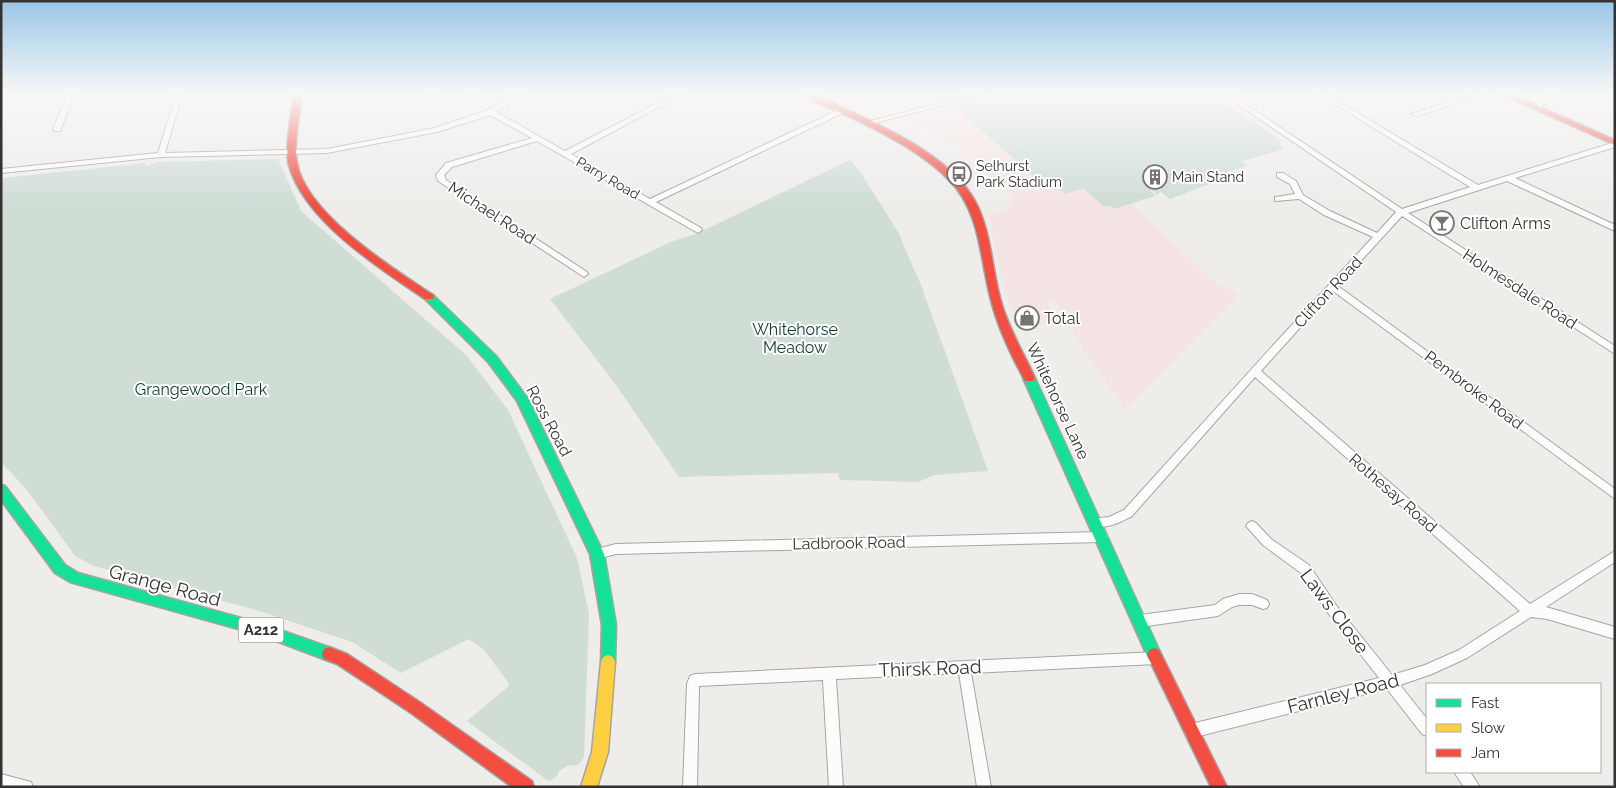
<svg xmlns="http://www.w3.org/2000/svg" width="1616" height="788" viewBox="0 0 1616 788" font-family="Raleway,sans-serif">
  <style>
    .commercial { fill: #f4e4e3 }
    .green { fill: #cfddd5 }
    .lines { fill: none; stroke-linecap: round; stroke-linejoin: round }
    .street-casing { stroke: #a6a5a2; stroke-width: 2 }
    .fast-casing { stroke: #a6a5a2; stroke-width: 3 }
    .slow-casing { stroke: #a6a5a2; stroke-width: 3 }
    .jam-casing { stroke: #a6a5a2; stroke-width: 3 }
    .street { fill: #fdfcfc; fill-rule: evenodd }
    .fast { fill: #16e098; fill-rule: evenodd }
    .slow { fill: #ffcf43; fill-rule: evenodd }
    .jam { fill: #f24e42; fill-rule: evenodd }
    .labels { text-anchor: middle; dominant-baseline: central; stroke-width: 4; stroke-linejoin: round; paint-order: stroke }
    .far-poi-label { font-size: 14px; fill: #343331; stroke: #fff; text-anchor: start }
    .far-street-label { font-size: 14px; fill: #343331; stroke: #fff }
    .shield { fill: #fff; stroke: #71706f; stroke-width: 1 }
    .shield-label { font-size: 15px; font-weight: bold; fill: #343331 }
    .street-label { font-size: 16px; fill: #343331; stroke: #fff }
    .poi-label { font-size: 16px; fill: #343331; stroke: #fff; text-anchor: start }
    .park-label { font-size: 16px; fill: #0b3c2a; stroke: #fff }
    .near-street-label { font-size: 19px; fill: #343331; stroke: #fff }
  </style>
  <rect width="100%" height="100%" fill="#efedea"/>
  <polygon class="commercial" points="954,106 1048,189 1058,186 1066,194 1083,188 1103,206 1111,206 1114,209 1132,204 1215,282 1239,294 1125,409 1081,347 1056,301 1047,302 1055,320 1055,323 1018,328 1002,282 989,215 1011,208 1007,203 1015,200 940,131 933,133 928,127 910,133 902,121"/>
  <g class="green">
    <polygon points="1000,94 1213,94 1281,140 1280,146 1284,149 1242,161 1247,166 1209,177 1209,184 1170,199 1156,189 1160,193 1158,195 1150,190 1155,196 1114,209 1111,206 1103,206 1083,188 1066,194 1057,187 1048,189 954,106"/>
    <polygon points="278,159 301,211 466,355 508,410 577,558 589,613 584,757 579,764 573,766 569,765 559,771 557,776 551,781 547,780 467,721 510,685 484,650 469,639 401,673 352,642 263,612 94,566 75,556 27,490 1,462 1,178 146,163 145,166 158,162"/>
    <polygon points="850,160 861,173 898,232 921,285 988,471 935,475 918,482 840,480 838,473 679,477 616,385 550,299 673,241 696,234"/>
  </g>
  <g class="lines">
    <g class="street-casing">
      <g id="street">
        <polygon points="68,94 74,94 61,129 60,131 54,131 53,129"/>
        <polygon points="176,94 182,94 165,153 327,149 435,128 488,110 517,94 525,94 496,112 565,151 675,94 683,94 571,154 650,199 840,109 847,111 656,202 701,228 702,230 698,233 537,141 452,167 444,175 446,180 587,272 588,274 584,277 438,181 436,175 446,163 532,138 490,115 437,132 327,153 161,157 1,173 1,169 158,153"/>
        <polygon points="438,94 473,94 470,96 436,98 432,96"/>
        <polygon points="975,94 985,94 867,125 863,123"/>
        <path d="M1223 94H1230L1402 209 1470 187 1318 94H1326L1478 185 1615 142V147L1515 178 1615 225V231L1507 181 1408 213 1615 346V354L1402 216 1338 286 1615 489V499L1333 291 1261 371 1530 604 1615 551V562L1546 607 1615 627V639L1547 619 1531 617 1467 658 1432 674 1400 685 1427 719V736L1422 734 1387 689 1191 738 1186 736 1184 731 1186 726 1191 724 1379 678 1328 613 1301 573 1263 545 1246 526 1248 523 1252 521 1256 523 1271 539 1309 565 1336 605 1392 675 1425 665 1459 650 1520 611 1255 377 1132 516C1119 523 1106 530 1091 525L1089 522 1091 519 1109 517 1124 510 1278 340 1373 237 1324 215 1299 199 1275 201V197L1295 194 1290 184 1277 177V173H1283L1296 181 1303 195 1330 211 1377 233 1396 212Z"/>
        <polygon points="1475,94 1485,94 1417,116 1410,114"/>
        <polygon points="1553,94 1561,94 1537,109 1530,107"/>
        <polygon points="1102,532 1106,534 1108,537 1106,540 1102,542 616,554 597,559 593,558 591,554 593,550 616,544"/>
        <polygon points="1239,594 1252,594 1267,600 1269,604 1267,608 1263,609 1252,605 1239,605 1232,607 1218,616 1140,627 1136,625 1134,621 1136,617 1140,615 1215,605 1223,599"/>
        <polygon points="1156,652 1160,654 1162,658 1160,662 1156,664 971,673 991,787 977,787 959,673 836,679 843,787 829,787 823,680 699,686 697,787 683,787 687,684 690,676 695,674"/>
        <polygon points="1454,772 1470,772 1480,787 1464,787"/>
        <polygon points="1,774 31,782 33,787 1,787"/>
      </g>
    </g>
    <g class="fast-casing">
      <g id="fast">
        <polygon points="429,294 433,295 496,356 528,399 604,554 616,625 615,662 613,667 608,669 603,667 601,662 602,625 590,554 517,401 488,362 425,299 424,297"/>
        <polygon points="1029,374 1035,378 1159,650 1161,655 1159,660 1154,662 1149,660 1023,378"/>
        <polygon points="1,485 5,486 65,565 78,573 263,624 334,649 336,654 334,659 329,661 263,636 70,582 55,573 1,500"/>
      </g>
    </g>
    <g class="slow-casing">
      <polygon id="slow" points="608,655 613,657 615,662 608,752 597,787 581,787 592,752 601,662 603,657"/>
    </g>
    <g class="jam-casing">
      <g id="jam">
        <path d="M294 94H302C300 116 293 141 297 163 306 214 392 268 433 295L434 297 433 299H425C379 268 306 222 289 166 284 149 292 112 294 94Z"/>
        <path d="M804 94H814C862 117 943 149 972 196 992 228 991 269 1002 305 1010 331 1024 354 1035 378L1033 381H1025C1012 357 999 330 992 304 980 263 982 214 950 181 922 152 883 133 848 116 834 109 815 104 804 94Z"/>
        <polygon points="1501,94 1511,94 1615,140 1615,145"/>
        <polygon points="329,647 347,654 421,703 532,781 534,787 512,787 411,713 337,664 324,659 322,654 324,649"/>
        <polygon points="1154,648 1159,650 1227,787 1211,787 1147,655 1149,650"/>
      </g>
    </g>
    <use href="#street" class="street"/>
    <use href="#fast" class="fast"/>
    <use href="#slow" class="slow"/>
    <use href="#jam" class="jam"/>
  </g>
  <linearGradient id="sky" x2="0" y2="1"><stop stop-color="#99c6e8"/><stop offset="0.46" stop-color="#f8f7f6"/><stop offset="1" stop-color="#f8f7f6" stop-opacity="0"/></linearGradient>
  <rect width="1616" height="204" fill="url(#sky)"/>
  <defs>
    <g id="bus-ring" transform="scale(1.25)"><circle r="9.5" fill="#fff" stroke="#757472" stroke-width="1.5"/><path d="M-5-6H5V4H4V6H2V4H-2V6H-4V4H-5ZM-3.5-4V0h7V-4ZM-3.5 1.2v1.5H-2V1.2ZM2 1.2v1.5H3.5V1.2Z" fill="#757472"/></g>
    <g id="building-ring" transform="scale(1.25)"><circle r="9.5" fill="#fff" stroke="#757472" stroke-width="1.5"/><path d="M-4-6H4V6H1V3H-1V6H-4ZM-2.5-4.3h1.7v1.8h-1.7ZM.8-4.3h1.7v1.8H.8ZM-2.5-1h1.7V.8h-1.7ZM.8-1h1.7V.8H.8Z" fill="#757472"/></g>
    <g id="bar-ring" transform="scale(1.25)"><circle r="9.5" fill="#fff" stroke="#757472" stroke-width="1.5"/><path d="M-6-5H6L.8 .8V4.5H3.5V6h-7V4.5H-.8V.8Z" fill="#757472"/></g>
    <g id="shop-ring" transform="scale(1.25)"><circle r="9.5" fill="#fff" stroke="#757472" stroke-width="1.5"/><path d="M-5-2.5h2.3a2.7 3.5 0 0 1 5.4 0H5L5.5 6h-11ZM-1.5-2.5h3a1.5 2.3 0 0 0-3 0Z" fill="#757472"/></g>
  </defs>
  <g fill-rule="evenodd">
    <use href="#bus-ring" x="959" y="174"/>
    <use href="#building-ring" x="1155" y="177"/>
    <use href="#bar-ring" x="1442" y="223"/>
    <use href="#shop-ring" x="1027" y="318"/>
  </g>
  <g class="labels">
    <g class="far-poi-label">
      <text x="976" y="166">Selhurst<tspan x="976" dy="16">Park Stadium</tspan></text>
      <text x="1172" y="177">Main Stand</text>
    </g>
    <g class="far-street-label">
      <text transform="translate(608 178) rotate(30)">Parry Road</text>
    </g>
    <rect class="shield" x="238.5" y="617.5" width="45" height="25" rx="4"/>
    <g class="shield-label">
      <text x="261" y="630">A212</text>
    </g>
    <g class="street-label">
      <text transform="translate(492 213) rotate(33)">Michael Road</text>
      <text transform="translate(1520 289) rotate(33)">Holmesdale Road</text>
      <text transform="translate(1328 292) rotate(-47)">Clifton Road</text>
      <text transform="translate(1474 390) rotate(37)">Pembroke Road</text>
      <text transform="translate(1058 401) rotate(65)">Whitehorse Lane</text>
      <text transform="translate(549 421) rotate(62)">Ross Road</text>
      <text transform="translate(1393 493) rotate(41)">Rothesay Road</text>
      <text transform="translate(849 543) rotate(-1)">Ladbrook Road</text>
    </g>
    <g class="poi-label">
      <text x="1460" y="223">Clifton Arms</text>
      <text x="1044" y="318">Total</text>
    </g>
    <g class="park-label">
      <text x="795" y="329">Whitehorse<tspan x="795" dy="18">Meadow</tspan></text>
      <text x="201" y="389">Grangewood Park</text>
    </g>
    <g class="near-street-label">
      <text transform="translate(165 585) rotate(15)">Grange Road</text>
      <text transform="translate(1335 611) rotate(53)">Laws Close</text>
      <text transform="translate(930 668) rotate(-2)">Thirsk Road</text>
      <text transform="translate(1343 693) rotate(-14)">Farnley Road</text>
    </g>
  </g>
  <rect width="1616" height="788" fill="none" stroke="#343331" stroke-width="5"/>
  <rect x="1426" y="683" width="175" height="90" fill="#ffffff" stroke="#aeadad"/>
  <rect x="1436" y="699" width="25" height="8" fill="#16e098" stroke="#aeadad"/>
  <text x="1471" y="708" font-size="15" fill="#343331">Fast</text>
  <rect x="1436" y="724" width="25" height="8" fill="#ffcf43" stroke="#aeadad"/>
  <text x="1471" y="733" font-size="15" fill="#343331">Slow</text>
  <rect x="1436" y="749" width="25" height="8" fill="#f24e42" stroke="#aeadad"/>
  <text x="1471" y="758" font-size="15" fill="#343331">Jam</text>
</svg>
